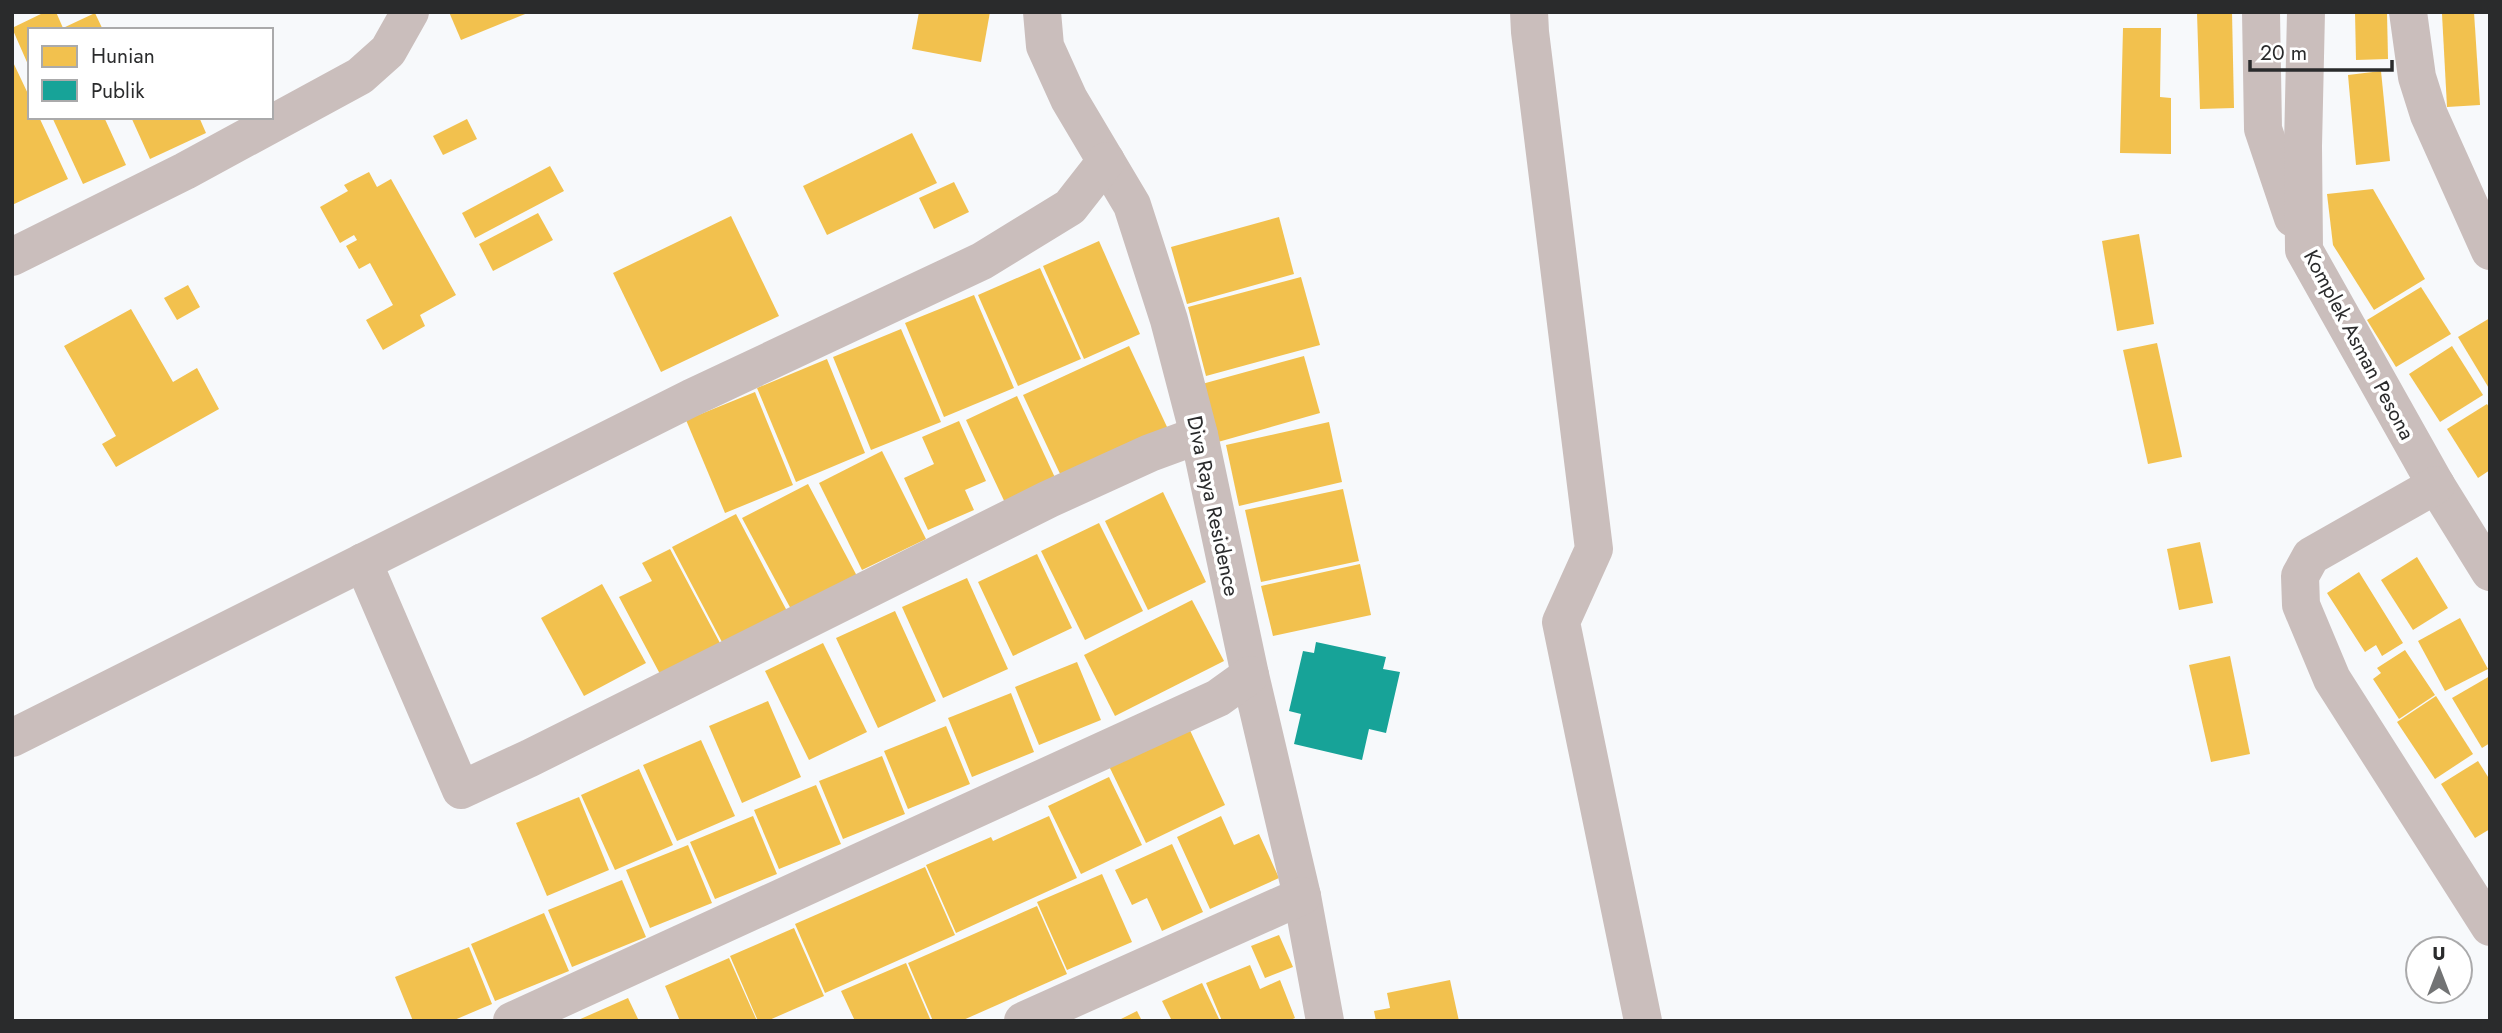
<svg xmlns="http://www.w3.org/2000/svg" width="2502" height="1033" viewBox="0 0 2502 1033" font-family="Jost,sans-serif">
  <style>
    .homes { fill: #f2c14e }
    .public { fill: #17a398 }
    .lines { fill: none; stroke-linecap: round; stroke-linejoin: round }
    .minor { stroke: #cabebc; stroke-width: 38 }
    .labels { text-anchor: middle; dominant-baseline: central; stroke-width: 7; stroke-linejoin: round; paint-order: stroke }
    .street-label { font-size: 21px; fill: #2a2b2c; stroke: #fff }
  </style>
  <rect width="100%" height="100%" fill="#f7f9fb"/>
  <g class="homes">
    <polygon points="45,12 56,12 63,28 95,13 103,30 30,30 30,69 12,28"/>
    <polygon points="449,12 530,12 461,40"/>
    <polygon points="919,12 990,12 981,62 912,49"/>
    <polygon points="2197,12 2232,12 2234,108 2200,109"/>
    <polygon points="2355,12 2387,12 2388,59 2356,60"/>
    <polygon points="2474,12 2480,105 2447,107 2442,14"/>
    <polygon points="2123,28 2161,28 2160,97 2171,98 2171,154 2120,153"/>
    <polygon points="12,60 30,98 30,117 39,117 68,179 12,205"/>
    <polygon points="2381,71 2390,161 2356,165 2348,75"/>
    <polygon points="52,117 104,117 126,165 83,184"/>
    <polygon points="131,117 199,117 206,133 150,159"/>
    <polygon points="467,119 477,139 443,155 433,136"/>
    <polygon points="912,133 937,183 827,235 803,186"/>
    <polygon points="550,166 564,191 475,238 462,213"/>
    <polygon points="369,172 377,187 391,179 456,295 420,315 425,326 383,350 366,320 393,305 370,263 359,269 346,246 357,240 354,235 340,243 320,207 348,191 344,185"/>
    <polygon points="954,182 969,212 934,229 919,198"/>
    <polygon points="2373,189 2425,279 2374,310 2333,245 2327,194"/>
    <polygon points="538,213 553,240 493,271 479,244"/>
    <polygon points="731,216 779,316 661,372 613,273"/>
    <polygon points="1279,217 1294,274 1187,304 1171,247"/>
    <polygon points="2139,234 2154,324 2117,331 2102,241"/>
    <polygon points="1099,241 1140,334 1084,359 1043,266"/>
    <polygon points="1040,268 1081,359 1018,386 978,295"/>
    <polygon points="1301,277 1320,345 1206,376 1188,307"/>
    <polygon points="188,285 200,307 177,320 164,298"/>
    <polygon points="2421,287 2451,334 2396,367 2367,320"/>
    <polygon points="974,295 1014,388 944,417 905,323"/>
    <polygon points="131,309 173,382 197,368 219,409 116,467 102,444 116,436 64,346"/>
    <polygon points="2490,318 2490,390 2458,337"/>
    <polygon points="901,329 941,422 871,450 833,357"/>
    <polygon points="2157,343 2182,457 2148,464 2123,350"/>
    <polygon points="1129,346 1168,429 1062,478 1023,395"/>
    <polygon points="2452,346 2483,395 2440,422 2409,374"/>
    <polygon points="1304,356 1320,413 1218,442 1202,384"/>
    <polygon points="827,359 865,453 796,482 757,388"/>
    <polygon points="755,392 793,485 725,513 686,420"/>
    <polygon points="1017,396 1058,484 1007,507 966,420"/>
    <polygon points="2487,404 2490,409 2490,470 2478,478 2447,429"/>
    <polygon points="959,421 986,481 965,490 974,510 928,530 904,478 934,464 922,437"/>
    <polygon points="1329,422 1342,482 1239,506 1226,445"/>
    <polygon points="882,451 926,539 862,570 819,483"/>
    <polygon points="808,484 857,576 792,611 742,518"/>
    <polygon points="1343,489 1359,561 1261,582 1245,510"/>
    <polygon points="1163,492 1206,582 1148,610 1105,521"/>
    <polygon points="736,514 787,611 723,644 672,547"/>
    <polygon points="1099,523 1143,611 1085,640 1041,551"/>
    <polygon points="2200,542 2213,603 2179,610 2167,549"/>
    <polygon points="670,549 720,643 660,674 619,597 652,581 642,563"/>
    <polygon points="1037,554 1072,628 1013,656 978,582"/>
    <polygon points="2417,557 2448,608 2413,630 2381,580"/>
    <polygon points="1360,564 1371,615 1273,636 1261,586"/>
    <polygon points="2359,572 2403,643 2382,656 2376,645 2365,652 2327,593"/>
    <polygon points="967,578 1008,669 943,698 902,607"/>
    <polygon points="602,584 646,663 584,696 541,618"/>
    <polygon points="1192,600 1224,661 1115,716 1084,655"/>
    <polygon points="895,611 936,701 878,728 836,638"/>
    <polygon points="2460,618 2488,669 2445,691 2418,641"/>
    <polygon points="823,643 867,732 809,760 765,671"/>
    <polygon points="2405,650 2435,695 2399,719 2373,679 2381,673 2377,668"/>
    <polygon points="2230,656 2250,754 2211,762 2189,665"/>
    <polygon points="1077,662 1101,720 1039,745 1015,687"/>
    <polygon points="2490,676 2490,743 2482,748 2452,698"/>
    <polygon points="1011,693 1034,752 972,777 948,718"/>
    <polygon points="2436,696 2473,754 2435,779 2397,722"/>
    <polygon points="768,701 801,777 742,803 709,726"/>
    <polygon points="946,726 970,784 908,809 884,751"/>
    <polygon points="1188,726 1225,805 1146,843 1108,764"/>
    <polygon points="701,740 735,816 677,841 643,765"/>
    <polygon points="882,756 905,814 843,839 819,781"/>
    <polygon points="2478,761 2490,780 2490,829 2475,838 2441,784"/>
    <polygon points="639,769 673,845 615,870 581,795"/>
    <polygon points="1109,777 1142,845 1081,874 1048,806"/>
    <polygon points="816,785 841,844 779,869 754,810"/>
    <polygon points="579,797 609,870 547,896 516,823"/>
    <polygon points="753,816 777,874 715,899 690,842"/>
    <polygon points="1049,816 1077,878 956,933 926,865 991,837 993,841"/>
    <polygon points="1221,816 1234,845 1259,834 1279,878 1210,909 1177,837"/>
    <polygon points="1172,844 1203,912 1162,931 1147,898 1132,905 1115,870"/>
    <polygon points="688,845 712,903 650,928 626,870"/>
    <polygon points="925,867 955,935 825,993 795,924"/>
    <polygon points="1102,874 1132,942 1067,970 1037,902"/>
    <polygon points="622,880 646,937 572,967 548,910"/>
    <polygon points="1037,906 1067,974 961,1021 933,1021 908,963"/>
    <polygon points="544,913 569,971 495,1001 471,944"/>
    <polygon points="794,928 824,996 767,1021 758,1021 730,956"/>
    <polygon points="1279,935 1293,967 1265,978 1251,946"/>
    <polygon points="469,947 492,1004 452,1021 413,1021 395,977"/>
    <polygon points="729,958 757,1021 680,1021 665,986"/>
    <polygon points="906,963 931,1021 855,1021 841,991"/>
    <polygon points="1250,965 1260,989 1280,980 1295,1018 1288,1021 1222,1021 1206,983"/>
    <polygon points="1450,980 1459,1021 1376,1021 1374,1011 1390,1008 1387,993"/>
    <polygon points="1202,983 1220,1021 1172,1021 1162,1001"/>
    <polygon points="628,998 639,1021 576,1021"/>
    <polygon points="1137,1011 1142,1021 1117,1021"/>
  </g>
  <polygon class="public" points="1316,642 1386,657 1383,669 1400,672 1386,733 1369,729 1362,760 1294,744 1301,714 1289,711 1303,651 1314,653"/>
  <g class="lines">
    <g class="minor">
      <polyline points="1042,12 1045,46 1069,99 1132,205 1169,320 1199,435 1250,675 1302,896 1325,1021"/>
      <polyline points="1529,12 1530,32 1594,549 1561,622 1643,1021"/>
      <polyline points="2261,12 2263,129 2293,218"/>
      <polyline points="2306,12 2303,146 2304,250 2436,485 2490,572"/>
      <polyline points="2408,12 2417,77 2429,115 2490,251"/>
      <polyline points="12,257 185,171 360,76 388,51 410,12"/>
      <polyline points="2436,485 2311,556 2300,576 2301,605 2332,679 2490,927"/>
      <polyline points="363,562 461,790 530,758 1049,499 1150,453 1199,435"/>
      <polyline points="12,738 691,398 982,261 1070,207 1106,161"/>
      <polyline points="512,1021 1218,698 1250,675"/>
      <polyline points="1023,1021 1302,896"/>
    </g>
  </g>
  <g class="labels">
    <g class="street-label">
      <text transform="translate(2359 345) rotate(62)">Komplek Asman Pesona</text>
      <text transform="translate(1213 506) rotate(78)">Diva Raya Residence</text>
    </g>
  </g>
  <rect width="2502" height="1033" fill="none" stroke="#2a2b2c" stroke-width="28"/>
  <rect x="28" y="28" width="245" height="91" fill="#ffffff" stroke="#aaaaab" stroke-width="2"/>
  <rect x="42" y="46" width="35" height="21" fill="#f2c14e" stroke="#aaaaab" stroke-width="2"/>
  <text x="91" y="63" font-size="21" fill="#2a2b2c">Hunian</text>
  <rect x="42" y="80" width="35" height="21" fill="#17a398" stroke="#aaaaab" stroke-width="2"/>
  <text x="91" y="98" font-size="21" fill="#2a2b2c">Publik</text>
  <g transform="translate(2439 970)"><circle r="33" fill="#ffffff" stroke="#aaaaab" stroke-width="2"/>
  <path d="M0-5L12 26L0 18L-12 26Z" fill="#727374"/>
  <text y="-10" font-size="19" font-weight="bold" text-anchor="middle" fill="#2a2b2c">U</text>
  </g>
  <path d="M2250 60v10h142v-10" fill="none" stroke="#2a2b2c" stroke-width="3.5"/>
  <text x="2260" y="60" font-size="21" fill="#2a2b2c" stroke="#ffffff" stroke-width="5" paint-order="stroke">20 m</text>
</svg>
